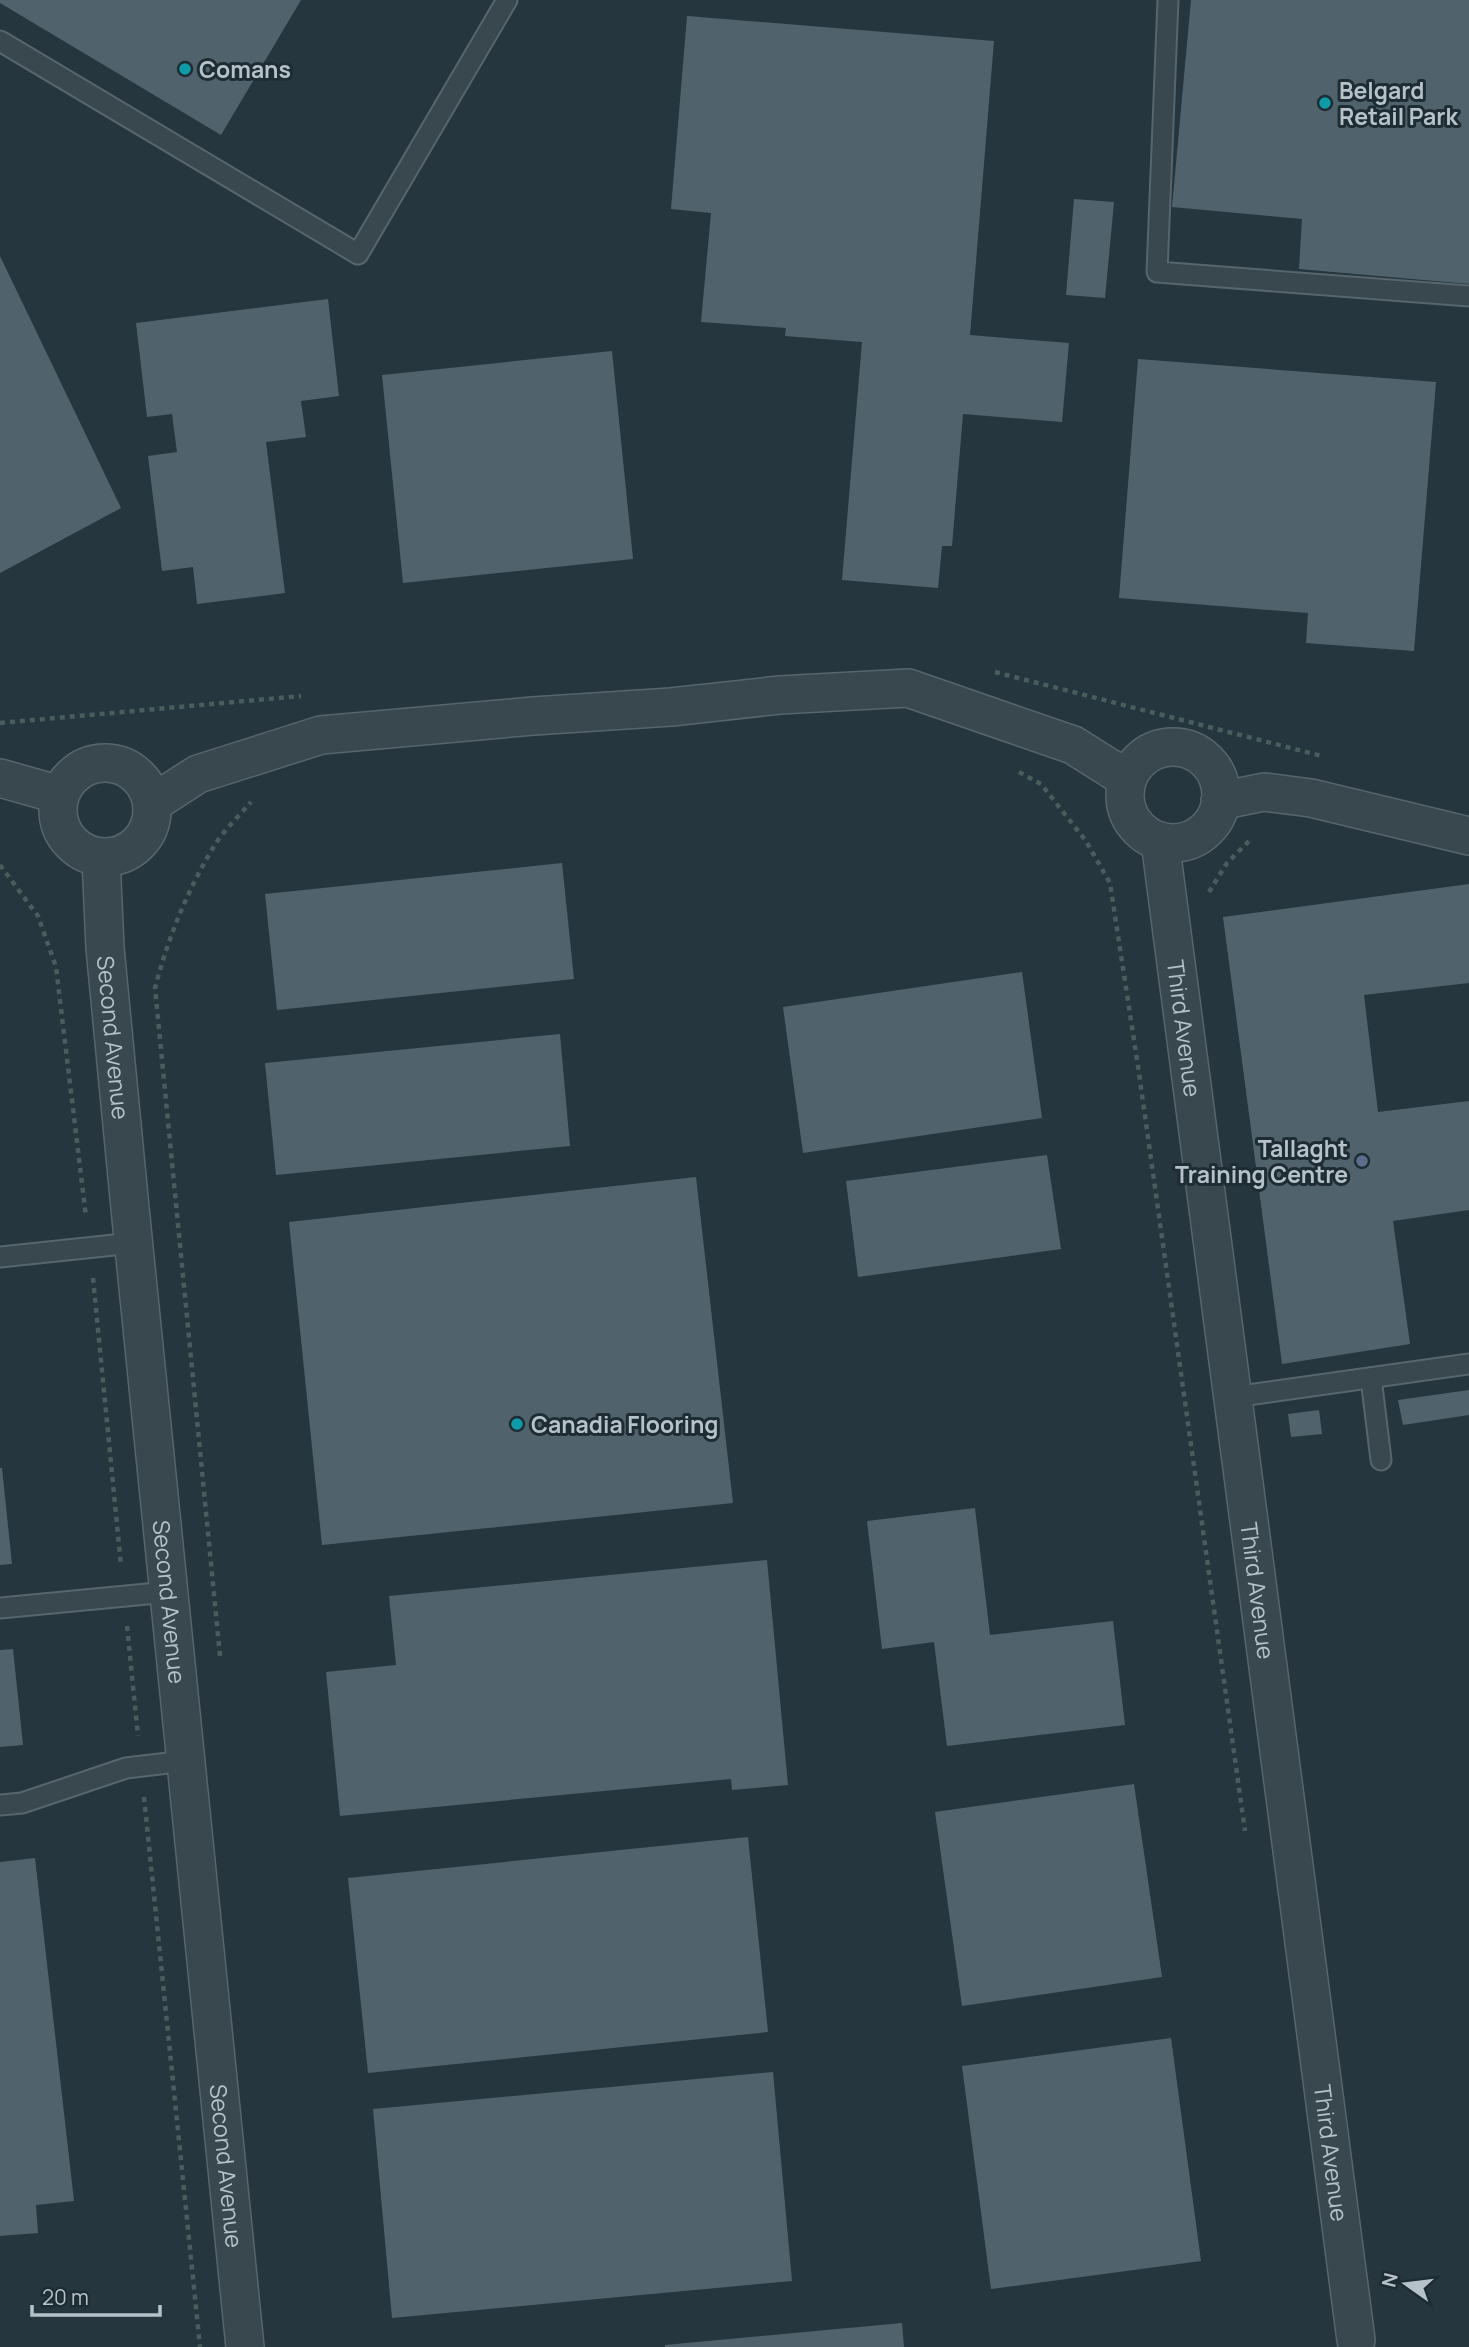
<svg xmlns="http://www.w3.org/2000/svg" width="1469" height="2347" viewBox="0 0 1469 2347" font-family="Manrope,sans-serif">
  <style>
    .building { fill: #50636c }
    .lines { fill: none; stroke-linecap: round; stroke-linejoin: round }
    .service-casing { stroke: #57656d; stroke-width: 23 }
    .minor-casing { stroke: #57656d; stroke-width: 40 }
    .path { stroke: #475e5c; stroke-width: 4.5; stroke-dasharray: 5 5; stroke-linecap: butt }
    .service { stroke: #39474f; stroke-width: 19 }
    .minor { stroke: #39474f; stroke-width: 37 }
    .culture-dot { fill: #0f9aa8; stroke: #1e2c34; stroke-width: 2.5 }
    .service-dot { fill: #5c6f8a; stroke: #1e2c34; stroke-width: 2.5 }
    .labels { text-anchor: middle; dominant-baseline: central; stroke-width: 6; stroke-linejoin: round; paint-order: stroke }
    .poi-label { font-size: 23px; font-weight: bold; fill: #b6c2ca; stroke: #1e2c34; text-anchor: start }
    .street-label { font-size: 23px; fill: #b6c2ca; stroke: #1e2c34 }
  </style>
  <rect width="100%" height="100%" fill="#25363f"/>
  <g class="building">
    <polygon points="0,0 301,0 221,135 0,3"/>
    <polygon points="1191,0 1469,0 1469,284 1299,269 1302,219 1172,207"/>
    <polygon points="687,16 994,41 970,335 1069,343 1062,422 963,414 952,546 942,546 938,588 842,580 862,342 785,336 786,328 701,322 711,213 671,209"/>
    <polygon points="1074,199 1114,202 1105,298 1066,295"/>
    <polygon points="0,256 121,508 0,573"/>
    <polygon points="328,299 339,396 301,401 306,437 266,442 285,593 197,604 193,567 162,571 148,456 177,452 172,414 147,417 136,323"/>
    <polygon points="612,351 633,559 403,583 382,375"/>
    <polygon points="1138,359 1436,382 1414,651 1306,643 1308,613 1119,598"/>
    <polygon points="562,863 574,979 277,1010 265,894"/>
    <polygon points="1469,884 1469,983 1364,995 1378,1112 1469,1101 1469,1210 1393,1221 1410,1344 1282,1364 1223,917"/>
    <polygon points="1022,972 1042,1118 803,1153 783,1007"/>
    <polygon points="560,1034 570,1146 276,1175 265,1063"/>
    <polygon points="1047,1155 1061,1249 858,1277 846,1181"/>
    <polygon points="696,1177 733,1503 322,1545 289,1222"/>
    <polygon points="1469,1390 1469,1415 1403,1425 1398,1400"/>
    <polygon points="1319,1410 1322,1434 1291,1437 1288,1414"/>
    <polygon points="0,1468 2,1468 12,1564 0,1565"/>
    <polygon points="975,1508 990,1635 1113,1621 1125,1725 947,1746 934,1642 882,1649 867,1521"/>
    <polygon points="767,1560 788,1785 732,1790 731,1779 340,1816 326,1672 396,1665 389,1596"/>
    <polygon points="13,1649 23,1745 0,1747 0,1650"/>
    <polygon points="1134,1784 1162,1977 962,2006 935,1812"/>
    <polygon points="748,1837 768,2032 368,2073 348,1878"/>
    <polygon points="35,1858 74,2201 36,2205 38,2233 0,2236 0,1862"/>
    <polygon points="1171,2038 1201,2261 991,2289 962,2066"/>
    <polygon points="773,2072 792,2281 392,2318 373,2109"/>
    <polygon points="902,2323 904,2347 665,2347 665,2345"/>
  </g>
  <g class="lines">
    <g class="service-casing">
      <g id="service">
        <polyline points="1168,0 1157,272 1469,296"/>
        <polyline points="0,41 358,254 507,0"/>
        <polyline points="0,1257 133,1243"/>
        <polyline points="1371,1378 1381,1460"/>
        <polyline points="1233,1397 1469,1364"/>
        <polyline points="0,1608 168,1592"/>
        <polyline points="0,1805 22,1803 126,1768 185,1761"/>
      </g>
    </g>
    <g class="minor-casing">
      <g id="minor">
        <circle cx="1173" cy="795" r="48"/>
        <circle cx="105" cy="810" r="47"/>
        <polyline points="0,778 60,795"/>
        <polyline points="1220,801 1264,792 1311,798 1469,836"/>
        <polyline points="153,803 198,774 321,735 533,716 671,707 780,695 908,688 1073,745 1127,779"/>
        <path id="s1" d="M1160 841 1356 2340"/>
        <path id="s2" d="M101 858 105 948 130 1208 245 2347"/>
      </g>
    </g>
    <g class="path">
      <polyline points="995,672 1322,756"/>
      <polyline points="0,723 301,696"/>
      <polyline points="1019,772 1041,784 1086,841 1110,883 1139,1073 1245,1831"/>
      <polyline points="0,865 38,916 56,967 86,1217"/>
      <polyline points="1209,892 1227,863 1251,839"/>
      <polyline points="93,1278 121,1566"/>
      <polyline points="127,1626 138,1736"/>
      <path d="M220 1656 155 988C168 938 188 888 216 843 226 828 240 815 251 802"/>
      <polyline points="144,1797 200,2347"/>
    </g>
    <use href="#service" class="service"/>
    <use href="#minor" class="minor"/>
  </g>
  <g class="culture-dot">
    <circle cx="185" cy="69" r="7"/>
    <circle cx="1325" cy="103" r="7"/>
    <circle cx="517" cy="1424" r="7"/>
  </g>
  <circle class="service-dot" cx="1362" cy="1161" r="7"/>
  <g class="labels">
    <g class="poi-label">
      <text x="199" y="69">Comans</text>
      <text x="1339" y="90">Belgard<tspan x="1339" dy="26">Retail Park</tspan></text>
      <text x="1348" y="1148" text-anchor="end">Tallaght<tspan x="1348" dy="26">Training Centre</tspan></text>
      <text x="531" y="1424">Canadia Flooring</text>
    </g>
    <g class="street-label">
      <text stroke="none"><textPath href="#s1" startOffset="189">Third Avenue</textPath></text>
      <text stroke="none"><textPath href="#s2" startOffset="180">Second Avenue</textPath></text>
      <text stroke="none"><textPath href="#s1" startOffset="756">Third Avenue</textPath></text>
      <text stroke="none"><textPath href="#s2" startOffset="747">Second Avenue</textPath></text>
      <text stroke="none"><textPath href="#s1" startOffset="1323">Third Avenue</textPath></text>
      <text stroke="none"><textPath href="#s2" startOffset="1314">Second Avenue</textPath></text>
    </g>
  </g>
  <g transform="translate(1406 2284) rotate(284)" stroke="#1e2c34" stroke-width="5" paint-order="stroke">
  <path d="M0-5L12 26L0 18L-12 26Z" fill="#b6c2ca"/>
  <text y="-10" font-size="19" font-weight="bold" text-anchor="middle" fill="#b6c2ca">N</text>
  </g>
  <path d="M32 2305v10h128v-10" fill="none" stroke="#b6c2ca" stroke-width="3.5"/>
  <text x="42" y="2305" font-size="21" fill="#b6c2ca" stroke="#1e2c34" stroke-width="5" paint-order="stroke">20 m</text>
</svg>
